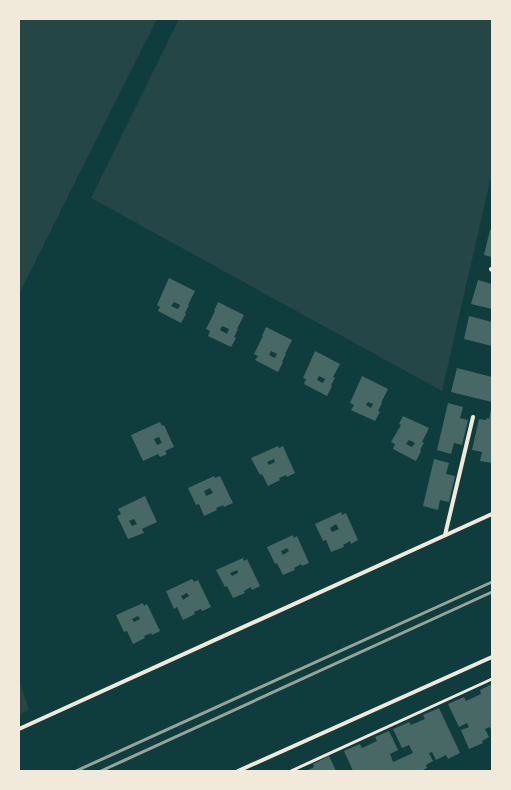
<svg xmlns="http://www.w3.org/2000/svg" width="511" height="790" viewBox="0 0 511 790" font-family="Montserrat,sans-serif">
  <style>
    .green { fill: #244646 }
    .building { fill: #486865; fill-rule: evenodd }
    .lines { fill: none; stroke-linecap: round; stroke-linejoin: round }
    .service { stroke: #f1e9da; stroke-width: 3 }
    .minor { stroke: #f1e9da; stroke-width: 4 }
    .rail { stroke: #97a49c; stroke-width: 3 }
  </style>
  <rect width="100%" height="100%" fill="#0f3d3e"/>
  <g class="green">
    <polygon points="19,19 157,19 19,294"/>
    <polygon points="179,19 492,19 492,172 442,391 91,198"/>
    <polygon points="19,680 29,710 19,714"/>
  </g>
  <g class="building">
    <polygon points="490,230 492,230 492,257 484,255"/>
    <path d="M169 278 195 291 188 305H189L185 313 186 314 181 323 158 311 160 307 157 305ZM174 302 180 305 178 309 171 306Z"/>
    <polygon points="478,280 492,284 492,309 471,304"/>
    <path d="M218 302 244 315 237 329H238L234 337 236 338 231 347 208 336 210 331 206 329 215 311H214ZM222 326 229 329 227 334 220 330Z"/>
    <polygon points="469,316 492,322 492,346 464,339"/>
    <path d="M266 327 292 340 285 354H286L282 362H283L278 372 255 360 258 356 254 354 263 336H262ZM271 351 277 354 275 358 269 355Z"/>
    <path d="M315 351 340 364 333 377 335 378 331 385 332 386 327 396 304 384 306 379 303 378ZM319 376 325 379 323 383 317 380Z"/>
    <polygon points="457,368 492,377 492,402 451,392"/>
    <path d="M362 376 388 389 381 403H382L378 411 380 412 375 421 351 410 354 405 350 403ZM368 402 373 404 371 408 366 405Z"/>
    <polygon points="448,403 463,407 460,418 468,420 462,445 454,443 451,454 437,450"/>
    <polygon points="491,409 492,409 492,463 480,461 482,452 472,450 479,419 486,420 487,418 489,419"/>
    <path d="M403 416 429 428 422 442 424 443 420 450 421 451 416 461 393 449 395 444 391 442 401 425 399 424ZM409 440 415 443 412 447 406 444Z"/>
    <path d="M160 422 162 426 164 425 174 447 165 451 167 454 160 457 158 454 143 461 131 435ZM159 437 162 443 157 445 154 439Z"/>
    <path d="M278 446 279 448 283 446 295 473 287 477 286 475 279 478 280 480 268 486 262 474 260 475 251 458ZM274 459 275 462 269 465 267 462Z"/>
    <polygon points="434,459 449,463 446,474 455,476 449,502 440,500 438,510 423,506"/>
    <path d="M214 476 215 478 220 476 233 503 224 507 223 505 216 508 217 510 204 516 199 504 196 505 188 488ZM210 488 213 493 206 496 204 491Z"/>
    <path d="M145 496 157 522 142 529 144 533 128 539 117 516 121 514 118 509ZM134 519 137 524 132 526 129 521Z"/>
    <path d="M341 512 342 515 346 513 358 540 351 544 350 541 343 545 344 547 331 552 326 540 323 541 315 524ZM336 524 339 529 332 532 330 528Z"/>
    <path d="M293 535 294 538 297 536 309 563 302 566 301 564 294 568 295 570 283 575 277 563 275 564 267 547ZM287 548 289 551 283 555 281 551Z"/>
    <path d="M243 558 244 561 247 559 260 586 252 590 251 587 244 591 245 593 233 598 227 586 225 587 216 570ZM237 570 238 573 232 576 230 573Z"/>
    <path d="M192 579 194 582 198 580 211 607 202 611 201 609 194 612 195 614 183 620 177 607 174 609 166 591ZM187 593 189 596 183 600 181 596Z"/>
    <path d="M143 603 144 606 147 604 160 631 152 635 151 633 144 636 145 638 133 644 127 631 124 632 116 615ZM138 616 140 619 134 622 132 619Z"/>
    <polygon points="492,684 492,732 490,727 485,729 489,737 482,741 483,743 469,749 461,730 469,727 467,723 459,727 448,704 464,697 466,701 481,694 480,690"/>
    <polygon points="439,708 460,753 448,759 446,755 436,760 432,752 429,753 433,761 426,765 427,768 421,771 353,771 344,751 360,744 362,748 377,741 375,737 389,731 398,750 390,754 393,762 413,753 409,745 402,748 393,729 409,722 411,725 425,719 423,715"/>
    <polygon points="329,756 336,771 306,771 314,767 313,764"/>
  </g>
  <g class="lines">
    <polyline class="service" points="291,771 492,679"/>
    <g class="minor">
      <polyline points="491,269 492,270"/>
      <polyline points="445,535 473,417"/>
      <polyline points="19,729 492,514"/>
      <polyline points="238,771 492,657"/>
    </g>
    <g class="rail">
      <polyline points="76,771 492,582"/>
      <polyline points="101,771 492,592"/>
    </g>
  </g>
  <rect width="511" height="790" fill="none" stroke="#f1e9da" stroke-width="40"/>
</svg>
